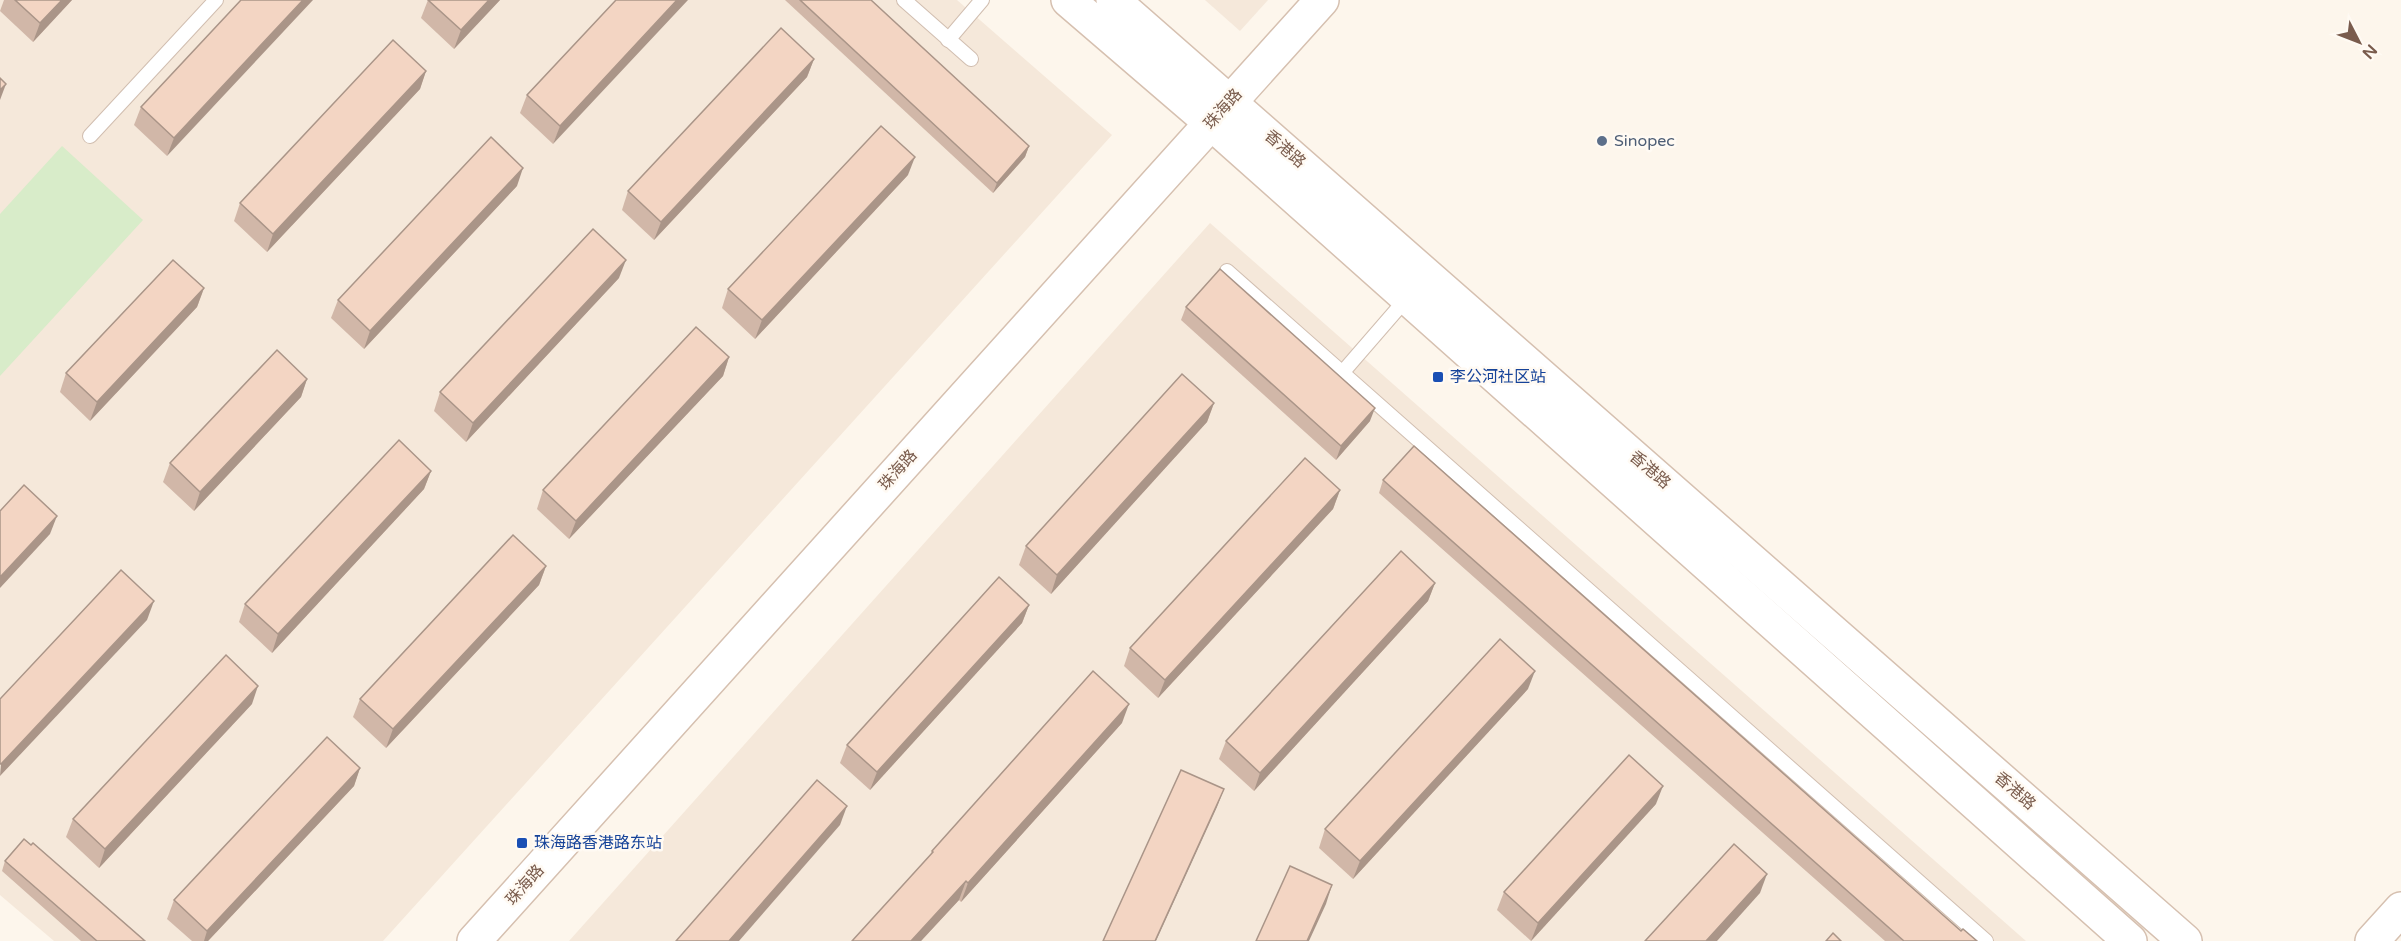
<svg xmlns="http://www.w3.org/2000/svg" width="2401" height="941" viewBox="0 0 2401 941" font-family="'Varela Round','Noto Sans SC',sans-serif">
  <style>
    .residential { fill: #f5e8da }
    .green { fill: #d8ecc9 }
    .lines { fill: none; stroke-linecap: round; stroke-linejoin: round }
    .lane-casing { stroke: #d1beb0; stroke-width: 16 }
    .secondary-casing { stroke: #d6c0b0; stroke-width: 36 }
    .lane { stroke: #fff; stroke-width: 14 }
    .secondary { stroke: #fff; stroke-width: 33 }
    .wall { fill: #d1b7a8 }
    .shaded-wall { fill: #aa9588 }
    .building { fill: #f3d5c3; stroke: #aa9588; stroke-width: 1.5 }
    .service-dot { fill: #5c6f8a; stroke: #fffaf3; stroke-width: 2 }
    .transit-dot { fill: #1a4fb4; stroke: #fffaf3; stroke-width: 2 }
    .labels { text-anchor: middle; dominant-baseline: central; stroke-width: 5; stroke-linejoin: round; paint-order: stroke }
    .street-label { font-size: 16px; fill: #7a5c4d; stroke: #fffaf3 }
    .service-label { font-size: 16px; fill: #4e5e75; stroke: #fffaf3; text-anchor: start }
    .transit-label { font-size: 16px; fill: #164399; stroke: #fffaf3; text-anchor: start }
  </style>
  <rect width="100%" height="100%" fill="#fdf6ec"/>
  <g class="residential">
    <polygon points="0,0 957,0 1112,135 383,941 54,941 0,895"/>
    <polygon points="1205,0 1268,0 1240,31"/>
    <polygon points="1210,223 2026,941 569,941"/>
  </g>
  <polygon class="green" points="62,146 143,220 0,376 0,214"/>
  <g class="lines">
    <g class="lane-casing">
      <g id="lane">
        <polyline points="904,0 971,59"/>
        <polyline points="948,40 982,0"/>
        <polyline points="90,136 216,0"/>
        <polyline points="1227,271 1986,941"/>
        <polyline points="1342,373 1407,298"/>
      </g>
    </g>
    <g class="secondary-casing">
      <g id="secondary">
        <polyline points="1068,0 1210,122 2130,941"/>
        <polyline points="1113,0 2185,941"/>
        <polyline points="474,941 1322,0"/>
        <polyline points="2372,941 2401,909"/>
      </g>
    </g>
    <use href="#lane" class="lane"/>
    <use href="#secondary" class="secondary"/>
  </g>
  <g class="wall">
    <polygon points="4,0 72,0 33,42 0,11"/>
    <polygon points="241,0 167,156 134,125 141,107"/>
    <polygon points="428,0 500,0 454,49 421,18"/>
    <polygon points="616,0 553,144 520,113 527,95"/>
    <polygon points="785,0 871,0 1029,146 1025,157 993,193"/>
    <polygon points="814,59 807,77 654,240 622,210 628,191"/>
    <polygon points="426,71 420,89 267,252 234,221 240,203"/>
    <polygon points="908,175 755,339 722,308 728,289"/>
    <polygon points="517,186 364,349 331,318 338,300"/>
    <polygon points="619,278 466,442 434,411 440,392"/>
    <polygon points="204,288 197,307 90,421 60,392 66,373"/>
    <polygon points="1186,307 1370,421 1336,460 1181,320"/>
    <polygon points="729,357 723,376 569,539 537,509 543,490"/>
    <polygon points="307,379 301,397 194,511 163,482 170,463"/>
    <polygon points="1214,403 1207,422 1051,594 1019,565 1026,546"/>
    <polygon points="431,471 424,489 272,653 239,622 245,604"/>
    <polygon points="1383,480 1961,931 1977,941 1885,941 1379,493"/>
    <polygon points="1340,490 1333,509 1158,698 1124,666 1130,648"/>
    <polygon points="546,566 539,585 386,748 353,717 360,699"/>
    <polygon points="1435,583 1428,601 1254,791 1219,759 1226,741"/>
    <polygon points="1029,605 1022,623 870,790 840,763 847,745"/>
    <polygon points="1528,689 1353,879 1319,848 1325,829"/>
    <polygon points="252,704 99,868 66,837 73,819"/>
    <polygon points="1122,723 961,902 959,900 921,941 852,941 930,856 932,851"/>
    <polygon points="360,768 354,786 208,941 192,941 167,919 174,900"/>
    <polygon points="1656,804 1531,941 1497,910 1504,892"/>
    <polygon points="5,861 145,941 81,941 2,871"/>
  </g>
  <g class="shaded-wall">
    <polygon points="62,0 72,0 33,42 40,23"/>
    <polygon points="303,0 313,0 167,156 174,138"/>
    <polygon points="489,0 500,0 454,49 461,30"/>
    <polygon points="677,0 688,0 553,144 560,126"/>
    <polygon points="814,59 807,77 654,240 661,222"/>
    <polygon points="426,71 420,89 267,252 273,234"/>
    <polygon points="6,84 0,100 0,90"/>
    <polygon points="1029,146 1025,157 993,193 997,183"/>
    <polygon points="915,157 908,175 755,339 762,320"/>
    <polygon points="523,168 517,186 364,349 370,331"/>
    <polygon points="626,260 619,278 466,442 473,423"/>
    <polygon points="204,288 197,307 90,421 97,402"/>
    <polygon points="729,357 723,376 569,539 576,521"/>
    <polygon points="307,379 301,397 194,511 200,492"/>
    <polygon points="1214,403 1207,422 1051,594 1057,575"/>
    <polygon points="1375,408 1370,421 1336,460 1341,446"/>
    <polygon points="431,471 424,489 272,653 278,634"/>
    <polygon points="1340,490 1333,509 1158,698 1165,680"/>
    <polygon points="57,516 50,534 0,588 0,577"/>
    <polygon points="546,566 539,585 386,748 393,729"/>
    <polygon points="1435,583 1428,601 1254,791 1260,773"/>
    <polygon points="154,601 147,620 0,776 1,764"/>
    <polygon points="1029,605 1022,623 870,790 877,772"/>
    <polygon points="1535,671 1528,689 1353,879 1360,861"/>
    <polygon points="258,686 252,704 99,868 105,849"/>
    <polygon points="1129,704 1122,723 961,902 968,883"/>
    <polygon points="360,768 354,786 208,941 204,941 207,931"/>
    <polygon points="1663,786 1656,804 1531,941 1538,923"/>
    <polygon points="1224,789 1217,807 1156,941 1155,941"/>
    <polygon points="847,806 840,825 739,941 729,941"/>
    <polygon points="1767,874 1760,893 1717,941 1706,941"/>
    <polygon points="966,881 959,900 921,941 911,941"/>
    <polygon points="1332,885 1326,904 1309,941 1307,941"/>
  </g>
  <g class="building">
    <polygon points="15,0 62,0 40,23"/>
    <polygon points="241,0 303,0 174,138 141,107"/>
    <polygon points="428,0 489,0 461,30"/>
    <polygon points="616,0 677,0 560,126 527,95"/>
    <polygon points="800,0 871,0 1029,146 997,183"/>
    <polygon points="781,28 814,59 661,222 628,191"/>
    <polygon points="393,40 426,71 273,234 240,203"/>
    <polygon points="0,78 6,84 0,90"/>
    <polygon points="881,126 915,157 762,320 728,289"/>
    <polygon points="491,137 523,168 370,331 338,300"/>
    <polygon points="593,229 626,260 473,423 440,392"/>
    <polygon points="173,260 204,288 97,402 66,373"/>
    <polygon points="1220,269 1375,408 1341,446 1186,307"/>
    <polygon points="696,327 729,357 576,521 543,490"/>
    <polygon points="277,350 307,379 200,492 170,463"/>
    <polygon points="1182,374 1214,403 1057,575 1026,546"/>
    <polygon points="399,440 431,471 278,634 245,604"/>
    <polygon points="1414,446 1961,931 1963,929 1977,941 1904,941 1383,480"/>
    <polygon points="1305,458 1340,490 1165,680 1130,648"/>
    <polygon points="24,485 57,516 0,577 0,511"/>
    <polygon points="513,535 546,566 393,729 360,699"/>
    <polygon points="1401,551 1435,583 1260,773 1226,741"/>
    <polygon points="121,570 154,601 1,764 0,764 0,699"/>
    <polygon points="999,577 1029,605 877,772 847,745"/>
    <polygon points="1500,639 1535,671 1360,861 1325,829"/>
    <polygon points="226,655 258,686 105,849 73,819"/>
    <polygon points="1093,671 1129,704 968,883 966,881 911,941 852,941 933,852 932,851"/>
    <polygon points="327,737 360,768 207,931 174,900"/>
    <polygon points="1629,755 1663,786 1538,923 1504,892"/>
    <polygon points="1181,770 1224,789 1155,941 1103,941"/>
    <polygon points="817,780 847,806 729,941 676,941"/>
    <polygon points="24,839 31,845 33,843 145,941 97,941 5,861"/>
    <polygon points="1734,844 1767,874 1706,941 1645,941"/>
    <polygon points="1290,866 1332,885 1307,941 1256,941"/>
    <polygon points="1833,933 1841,941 1826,941"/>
  </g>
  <circle class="service-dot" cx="1602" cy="141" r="6"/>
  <g class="transit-dot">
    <rect x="1432" y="371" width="12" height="12" rx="3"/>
    <rect x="516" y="837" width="12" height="12" rx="3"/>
  </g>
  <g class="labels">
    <g class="street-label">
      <text transform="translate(1223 109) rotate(-48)">珠海路</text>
      <text transform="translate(1285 149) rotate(41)">香港路</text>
      <text transform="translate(898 470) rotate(-48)">珠海路</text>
      <text transform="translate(1650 470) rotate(41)">香港路</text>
      <text transform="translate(2015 791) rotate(41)">香港路</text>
      <text transform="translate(525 885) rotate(-48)">珠海路</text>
    </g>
    <g class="service-label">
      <text x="1614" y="141">Sinopec</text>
    </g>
    <g class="transit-label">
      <text x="1450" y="377">李公河社区站</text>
      <text x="534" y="843">珠海路香港路东站</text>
    </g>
  </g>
  <g transform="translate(2359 42) rotate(132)" stroke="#fffaf3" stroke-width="4.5" paint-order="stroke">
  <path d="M0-4.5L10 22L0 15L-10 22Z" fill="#7a5c4d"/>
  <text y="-9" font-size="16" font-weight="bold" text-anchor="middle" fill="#7a5c4d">N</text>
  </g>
</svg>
